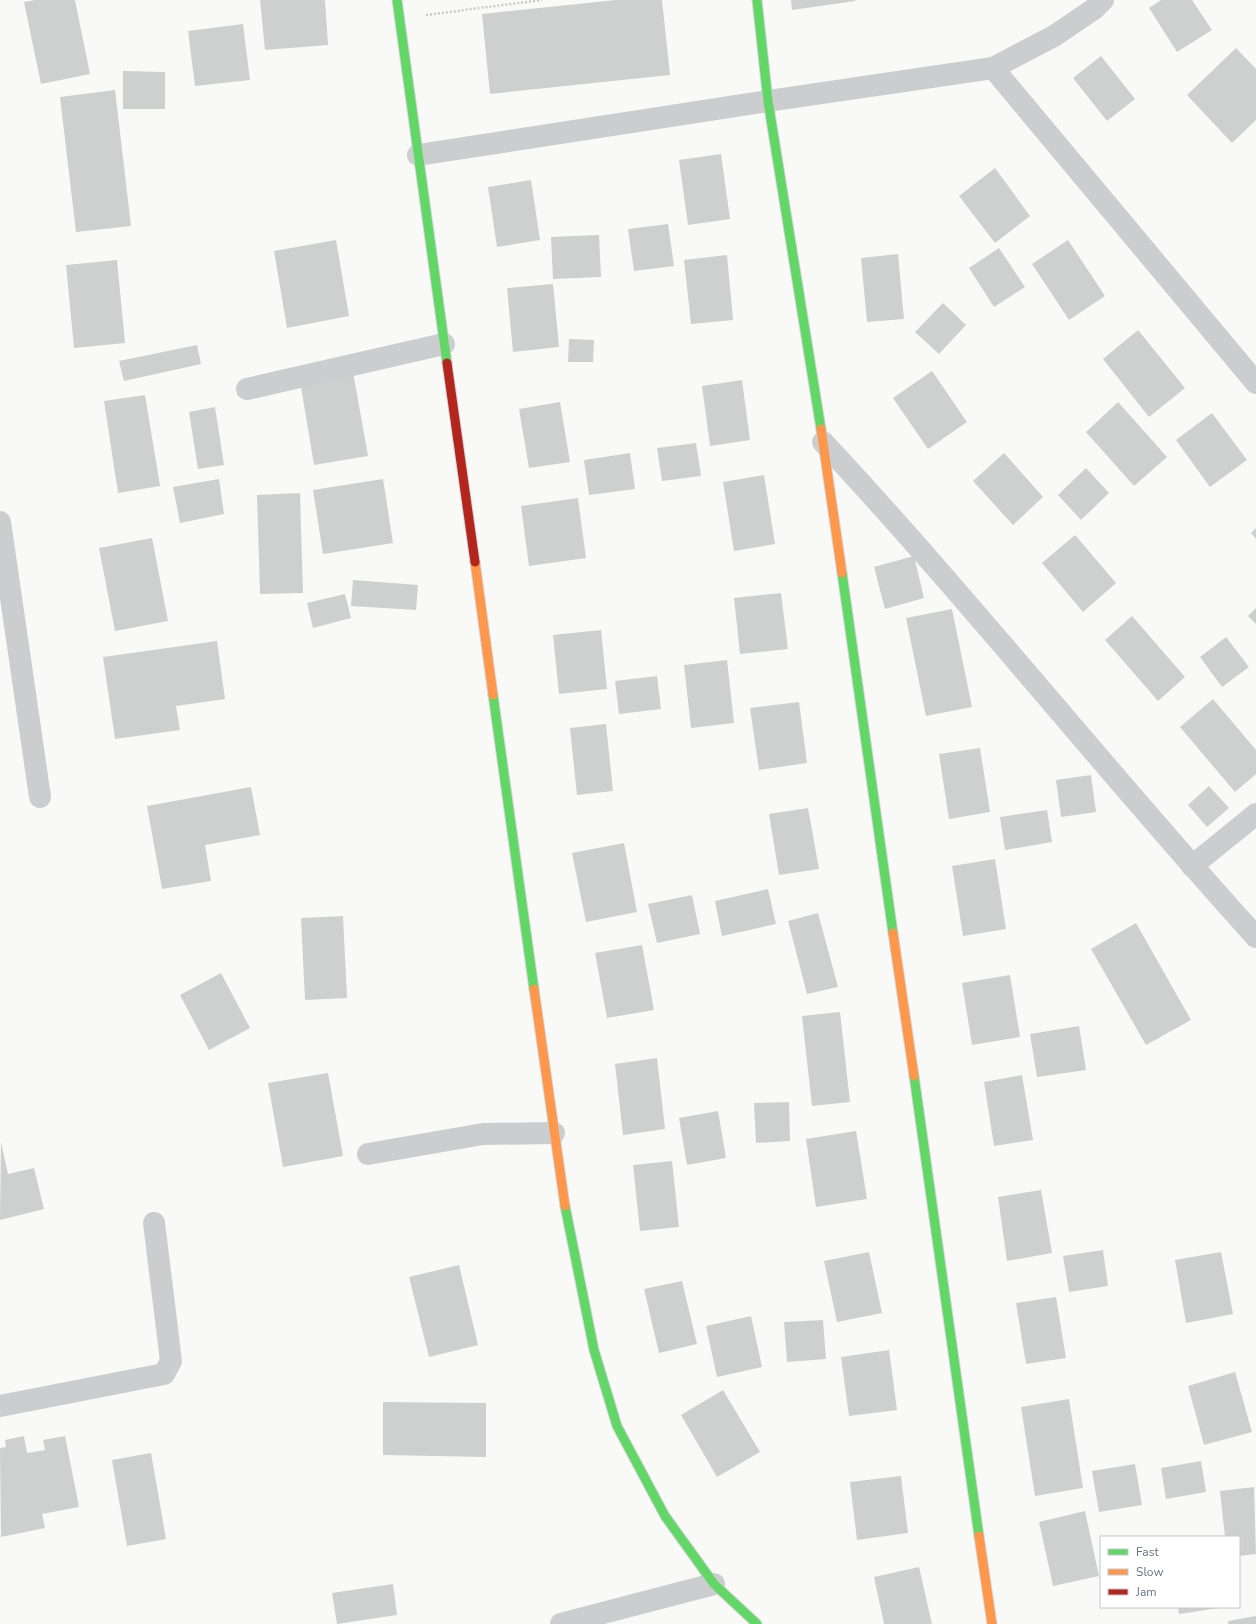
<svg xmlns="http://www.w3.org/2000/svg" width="1256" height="1624" viewBox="0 0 1256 1624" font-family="'Nunito Sans',sans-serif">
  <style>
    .building { fill: #ced0d0 }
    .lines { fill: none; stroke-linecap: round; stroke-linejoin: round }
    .fast-casing { stroke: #d5d5d6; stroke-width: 11 }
    .slow-casing { stroke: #d5d5d6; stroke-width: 11 }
    .jam-casing { stroke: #d5d5d6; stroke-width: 11 }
    .path { stroke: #c9cacb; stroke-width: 2.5; stroke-dasharray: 2 2; stroke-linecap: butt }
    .street { stroke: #cbcdce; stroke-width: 22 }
    .fast { stroke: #63d668; stroke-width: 9 }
    .slow { stroke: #ff974d; stroke-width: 9 }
    .jam { stroke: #b3261e; stroke-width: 9 }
  </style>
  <rect width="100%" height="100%" fill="#f9f9f8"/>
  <g class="building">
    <polygon points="35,0 75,0 90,74 41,84 24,2"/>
    <polygon points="260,0 325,0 328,45 265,50"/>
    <polygon points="616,0 662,0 670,75 490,94 482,14"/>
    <polygon points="791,0 855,0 855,1 792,10"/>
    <polygon points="1161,0 1192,0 1212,30 1177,52 1149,8"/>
    <polygon points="243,24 250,80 195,86 188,31"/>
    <polygon points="1236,48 1256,69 1256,120 1232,143 1187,95"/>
    <polygon points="1101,56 1135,99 1107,121 1073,78"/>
    <polygon points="123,71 165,72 165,109 123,109"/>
    <polygon points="115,90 131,226 76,232 60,97"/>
    <polygon points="721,154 730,219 688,225 679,160"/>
    <polygon points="995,168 1030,216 995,243 959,196"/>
    <polygon points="531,180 540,240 497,247 488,187"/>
    <polygon points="668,224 674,266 634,271 628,229"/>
    <polygon points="599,235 601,277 553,279 551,237"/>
    <polygon points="336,240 349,316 287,328 274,251"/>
    <polygon points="1068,240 1105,296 1069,320 1032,264"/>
    <polygon points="999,248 1025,287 994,307 969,268"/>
    <polygon points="898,254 904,319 867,322 861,258"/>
    <polygon points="727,255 733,320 691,324 684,260"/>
    <polygon points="117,260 125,343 74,348 66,265"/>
    <polygon points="553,284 559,347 513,352 507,288"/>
    <polygon points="943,303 966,325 939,354 915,332"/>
    <polygon points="1138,330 1185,388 1149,417 1103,359"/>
    <polygon points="569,339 594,340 593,362 568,362"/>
    <polygon points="197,345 201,364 124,381 119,361"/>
    <polygon points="932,371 967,422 928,449 893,398"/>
    <polygon points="353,372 368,456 314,465 300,381"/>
    <polygon points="742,380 750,440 710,446 702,386"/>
    <polygon points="145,395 160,486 118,493 104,401"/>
    <polygon points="560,402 570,462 529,468 519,409"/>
    <polygon points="1118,402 1167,457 1134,486 1086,432"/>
    <polygon points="215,407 224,465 198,469 189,412"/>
    <polygon points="1212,413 1247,460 1210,487 1176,440"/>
    <polygon points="696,443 701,476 662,481 657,448"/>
    <polygon points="630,453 635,489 589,495 584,460"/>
    <polygon points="1004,453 1043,497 1013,525 973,481"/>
    <polygon points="1086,468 1109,493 1081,520 1058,495"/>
    <polygon points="764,475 775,544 734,551 723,482"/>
    <polygon points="219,479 224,514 180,523 173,487"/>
    <polygon points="383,479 393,543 323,554 313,490"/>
    <polygon points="300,493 303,593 260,594 257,495"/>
    <polygon points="578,498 586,558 529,566 521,506"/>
    <polygon points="1256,528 1256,539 1251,533"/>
    <polygon points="1075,535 1116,583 1083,612 1042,563"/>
    <polygon points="152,538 168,621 115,631 99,548"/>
    <polygon points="914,556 924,598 885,609 874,567"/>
    <polygon points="353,580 418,585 416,610 351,606"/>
    <polygon points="781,593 788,649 740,654 734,598"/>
    <polygon points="345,594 351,618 313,628 307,603"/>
    <polygon points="1256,608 1256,624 1248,616"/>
    <polygon points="952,609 972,707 926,716 906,618"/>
    <polygon points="1132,616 1185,677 1158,701 1105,640"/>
    <polygon points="601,630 607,689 559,694 553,635"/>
    <polygon points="1226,637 1249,667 1222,687 1200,657"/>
    <polygon points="217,641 225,699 176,706 180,730 115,739 103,657"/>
    <polygon points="727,660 734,723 691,728 684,665"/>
    <polygon points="657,676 661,709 619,714 615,681"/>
    <polygon points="1213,699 1256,750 1256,774 1235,792 1180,727"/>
    <polygon points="799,702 807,763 759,770 750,708"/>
    <polygon points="606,724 613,791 577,795 570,728"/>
    <polygon points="980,748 990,812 949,819 939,754"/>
    <polygon points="1091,775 1096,812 1061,817 1056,780"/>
    <polygon points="1209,786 1229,808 1207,827 1188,805"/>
    <polygon points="251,787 260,835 205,845 211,881 162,889 147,806"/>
    <polygon points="808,808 819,869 779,875 769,814"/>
    <polygon points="1047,810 1052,842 1005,850 1000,817"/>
    <polygon points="624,843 637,912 586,922 572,853"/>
    <polygon points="995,859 1006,929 963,936 952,866"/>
    <polygon points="768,889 776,924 722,936 715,901"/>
    <polygon points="692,895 700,934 657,943 648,904"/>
    <polygon points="818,913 838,987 807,994 788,921"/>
    <polygon points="343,916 347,998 305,1000 301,918"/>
    <polygon points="1136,923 1191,1020 1146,1045 1091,949"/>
    <polygon points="642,945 654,1010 607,1018 595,953"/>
    <polygon points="221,973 250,1028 209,1050 180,995"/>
    <polygon points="1010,975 1020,1037 972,1045 962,983"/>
    <polygon points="840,1012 850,1102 812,1106 802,1016"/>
    <polygon points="1079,1026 1086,1070 1037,1077 1030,1034"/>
    <polygon points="657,1058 665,1129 623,1135 615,1064"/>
    <polygon points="328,1073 343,1156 283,1167 268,1083"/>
    <polygon points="1022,1075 1033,1140 994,1146 984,1082"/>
    <polygon points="789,1102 790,1141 756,1143 754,1103"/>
    <polygon points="718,1111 726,1158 687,1165 679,1118"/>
    <polygon points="856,1131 867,1199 816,1207 806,1139"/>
    <polygon points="1,1142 8,1174 34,1168 44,1209 0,1220"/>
    <polygon points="672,1161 679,1227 640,1231 633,1165"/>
    <polygon points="1041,1190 1052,1253 1007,1261 998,1197"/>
    <polygon points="1103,1250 1108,1286 1069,1292 1063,1256"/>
    <polygon points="869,1252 882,1313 837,1322 824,1261"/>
    <polygon points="1221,1252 1233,1314 1186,1323 1175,1260"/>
    <polygon points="459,1265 478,1345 429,1357 409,1277"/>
    <polygon points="682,1281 697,1344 659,1353 644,1289"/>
    <polygon points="1056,1297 1066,1358 1026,1364 1016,1303"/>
    <polygon points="751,1316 762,1367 717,1377 706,1326"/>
    <polygon points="823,1320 826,1359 787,1362 784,1322"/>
    <polygon points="889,1350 897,1410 849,1416 841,1357"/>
    <polygon points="1235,1372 1252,1432 1204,1445 1188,1386"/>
    <polygon points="723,1390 760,1452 717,1477 681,1415"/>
    <polygon points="1069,1399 1083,1488 1035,1496 1021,1407"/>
    <polygon points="383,1402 486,1403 486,1457 383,1455"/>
    <polygon points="24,1436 27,1453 45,1450 43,1440 65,1436 79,1507 42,1514 45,1528 1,1537 0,1448 6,1447 5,1440"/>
    <polygon points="151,1453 166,1539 127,1546 112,1460"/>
    <polygon points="1201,1461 1206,1492 1166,1499 1161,1468"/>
    <polygon points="1135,1464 1142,1505 1099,1512 1092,1471"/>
    <polygon points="901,1476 908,1533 857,1540 850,1482"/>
    <polygon points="1254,1487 1256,1554 1239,1556 1239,1537 1225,1537 1220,1491"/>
    <polygon points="1085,1511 1099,1576 1053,1586 1039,1522"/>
    <polygon points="919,1567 932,1624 884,1624 874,1577"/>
    <polygon points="393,1584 397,1615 337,1624 332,1593"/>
    <polygon points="1178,1607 1219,1607 1219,1608 1179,1614"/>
    <polygon points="1256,1616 1256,1624 1228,1624 1228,1621"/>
  </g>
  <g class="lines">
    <g class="fast-casing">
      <g id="fast">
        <polyline points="397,0 447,363"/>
        <polyline points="757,0 768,101 821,429"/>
        <polyline points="842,573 893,933"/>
        <polyline points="493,695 534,989"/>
        <polyline points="914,1076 979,1536"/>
        <polyline points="565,1206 594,1350 617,1426 665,1516 714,1584 757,1624"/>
      </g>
    </g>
    <g class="slow-casing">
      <g id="slow">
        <polyline points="821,429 842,573"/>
        <polyline points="475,562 493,695"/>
        <polyline points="893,933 914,1076"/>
        <polyline points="534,989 565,1206"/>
        <polyline points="979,1536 992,1624"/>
      </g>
    </g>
    <g class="jam-casing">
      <polyline id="jam" points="447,363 475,562"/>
    </g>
    <polyline class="path" points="426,15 542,0"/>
    <g class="street">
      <polyline points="993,68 1256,383"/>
      <polyline points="418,155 768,101 993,68 1054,36 1094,9 1103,0"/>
      <polyline points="247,389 444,344"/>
      <path d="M823 442C972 602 1109 775 1256 937"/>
      <polyline points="0,522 40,797"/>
      <polyline points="1192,866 1256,814"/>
      <polyline points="368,1154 483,1134 554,1133"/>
      <polyline points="0,1406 164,1374 171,1361 154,1223"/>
      <polyline points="561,1624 714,1584"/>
    </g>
    <use href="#fast" class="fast"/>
    <use href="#slow" class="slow"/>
    <use href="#jam" class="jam"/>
  </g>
  <rect x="1100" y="1536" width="140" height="72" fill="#ffffff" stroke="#c2c7cc"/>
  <rect x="1108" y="1549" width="20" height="6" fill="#63d668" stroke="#c2c7cc"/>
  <text x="1136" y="1556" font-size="12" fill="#67747f">Fast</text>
  <rect x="1108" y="1569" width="20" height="6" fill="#ff974d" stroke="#c2c7cc"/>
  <text x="1136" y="1576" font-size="12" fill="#67747f">Slow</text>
  <rect x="1108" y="1589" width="20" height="6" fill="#b3261e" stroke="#c2c7cc"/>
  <text x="1136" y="1596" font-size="12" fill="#67747f">Jam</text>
</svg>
